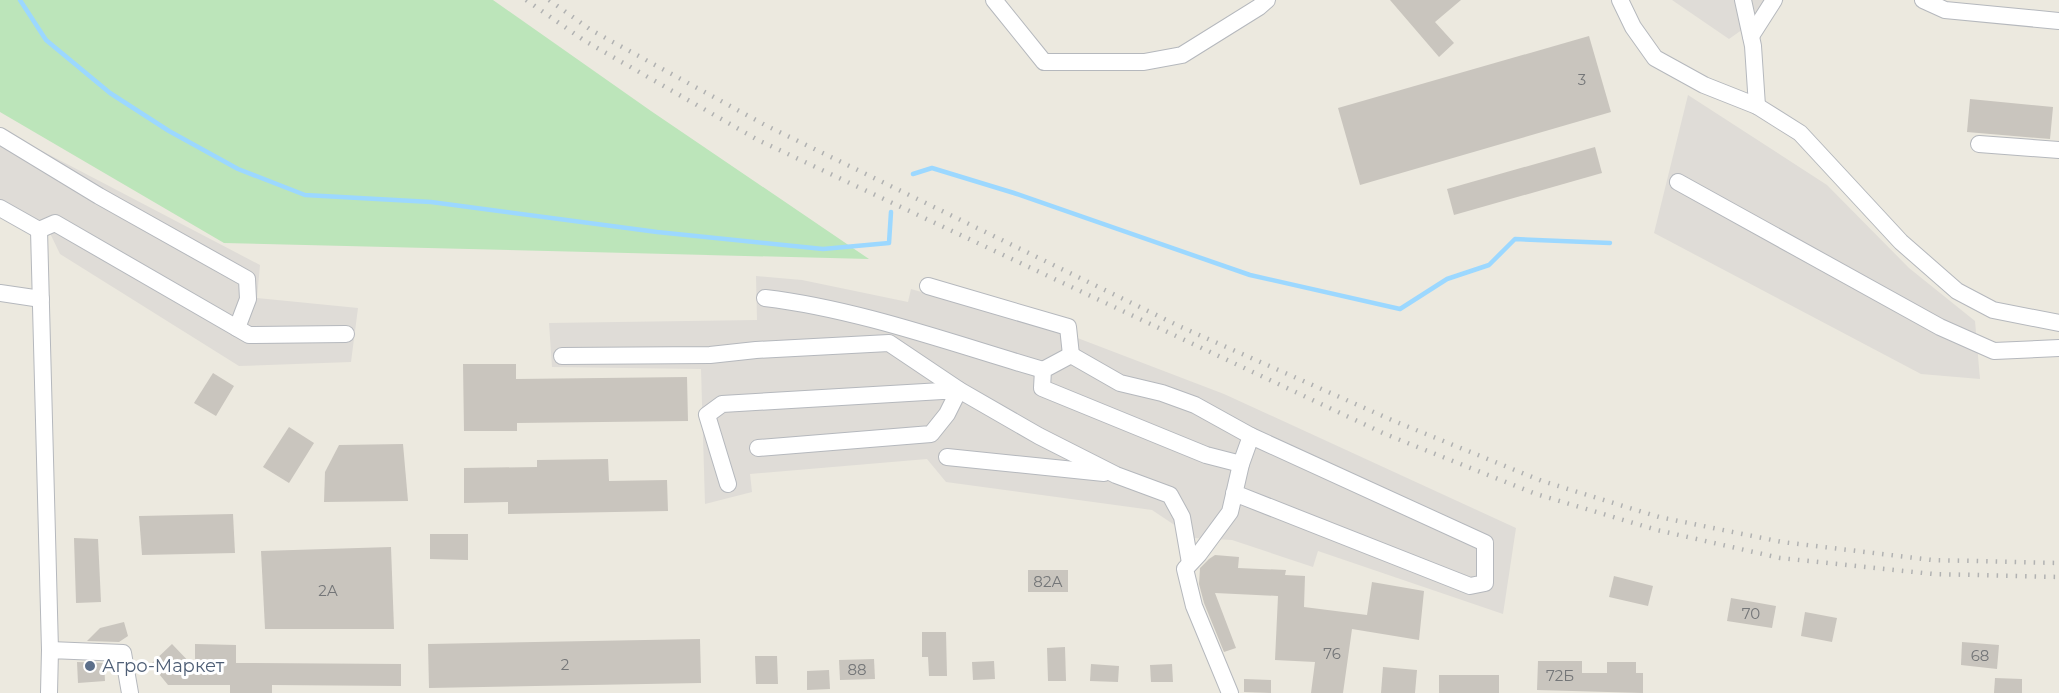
<svg xmlns="http://www.w3.org/2000/svg" width="2059" height="693" viewBox="0 0 2059 693" font-family="Montserrat,sans-serif">
  <style>
    .industrial { fill: #dfdcd7 }
    .green { fill: #bce5ba }
    .lines { fill: none; stroke-linecap: round; stroke-linejoin: round }
    .stream { stroke: #9cd8ff; stroke-width: 4.5 }
    .building { fill: #c9c5be }
    .minor-casing { stroke: #b5b8bd; stroke-width: 18 }
    .minor { stroke: #fff; stroke-width: 16 }
    .rail { stroke: #b1b2b2; stroke-width: 4.5; stroke-dasharray: 1.5 8; stroke-linecap: butt }
    .service-dot { fill: #5c6f8a; stroke: #fff; stroke-width: 2 }
    .labels { text-anchor: middle; dominant-baseline: central; stroke-width: 6; stroke-linejoin: round; paint-order: stroke }
    .number-label { font-size: 15px; fill: #747678 }
    .service-label { font-size: 18px; fill: #4e5e75; stroke: #fff; text-anchor: start }
  </style>
  <rect width="100%" height="100%" fill="#ece9df"/>
  <g class="industrial">
    <polygon points="1672,0 1784,0 1729,39"/>
    <polygon points="1688,95 1827,185 1909,268 1975,321 1980,379 1921,374 1654,233"/>
    <polygon points="0,129 260,265 257,298 358,308 351,362 239,366 60,254 47,227 0,199"/>
    <polygon points="756,276 802,280 908,302 911,289 1067,334 1224,394 1516,528 1503,614 1318,551 1313,567 1232,540 1194,538 1152,510 946,482 927,459 750,474 752,492 705,504 701,369 552,367 549,323 757,320"/>
  </g>
  <polygon class="green" points="0,0 493,0 651,111 869,259 224,243 0,112"/>
  <g class="lines">
    <g class="stream">
      <polyline points="20,0 46,40 110,93 169,131 238,169 305,195 431,202 657,232 823,249 889,243 891,212"/>
      <polyline points="913,174 932,168 1014,193 1250,275 1400,309 1447,279 1489,265 1515,239 1610,243"/>
    </g>
  </g>
  <g class="building">
    <polygon points="1390,0 1461,0 1435,22 1454,43 1439,57"/>
    <polygon points="1589,36 1611,112 1360,185 1338,108"/>
    <polygon points="1970,99 2053,107 2050,139 1967,132"/>
    <polygon points="1595,147 1602,173 1454,215 1447,189"/>
    <polygon points="463,364 516,364 516,379 687,377 688,421 517,423 517,431 464,431"/>
    <polygon points="213,373 234,386 216,416 194,403"/>
    <polygon points="289,427 314,443 289,483 263,467"/>
    <polygon points="403,444 408,501 324,502 325,472 339,445"/>
    <polygon points="608,459 609,481 667,480 668,511 508,514 508,502 464,503 464,468 537,467 537,460"/>
    <polygon points="233,514 235,553 142,555 139,516"/>
    <polygon points="430,534 468,534 468,560 430,559"/>
    <polygon points="74,538 98,539 101,602 76,603"/>
    <polygon points="391,547 394,629 265,629 261,551"/>
    <polygon points="1215,555 1239,557 1238,568 1286,570 1285,575 1305,576 1304,607 1367,615 1372,582 1424,591 1419,640 1352,629 1343,693 1311,693 1315,662 1275,660 1278,596 1215,593 1236,648 1224,652 1204,603 1199,584 1200,568 1209,559"/>
    <rect x="1028" y="570" width="40" height="22"/>
    <polygon points="1614,576 1653,586 1648,606 1609,597"/>
    <polygon points="1731,598 1776,606 1772,628 1727,621"/>
    <polygon points="1805,612 1837,618 1832,642 1801,636"/>
    <polygon points="124,622 128,636 119,642 87,641 100,628"/>
    <polygon points="922,632 946,632 947,676 929,676 928,657 922,657"/>
    <polygon points="700,639 701,683 429,688 428,644"/>
    <polygon points="1962,642 1999,645 1997,669 1961,665"/>
    <polygon points="172,644 195,668 195,644 236,645 236,663 401,664 401,686 272,685 272,693 230,693 230,685 168,685 151,664"/>
    <polygon points="1065,647 1066,681 1048,681 1047,648"/>
    <polygon points="755,656 777,656 778,684 756,684"/>
    <polygon points="874,659 875,679 840,680 839,660"/>
    <polygon points="994,661 995,679 973,680 972,662"/>
    <polygon points="1538,661 1582,661 1582,673 1607,673 1607,662 1636,662 1636,673 1643,673 1643,693 1537,690"/>
    <polygon points="77,662 104,663 105,681 78,683"/>
    <polygon points="1091,664 1119,666 1118,682 1090,681"/>
    <polygon points="1172,664 1173,682 1151,682 1150,665"/>
    <polygon points="1383,667 1417,670 1415,693 1381,693"/>
    <polygon points="829,670 830,689 807,690 807,671"/>
    <rect x="1439" y="675" width="60" height="18"/>
    <polygon points="1995,678 2022,679 2022,693 1994,693"/>
    <polygon points="1244,679 1271,680 1271,693 1244,692"/>
  </g>
  <g class="lines">
    <g class="minor-casing">
      <g id="minor">
        <polyline points="994,0 1044,62 1144,62 1182,55 1259,7 1267,0"/>
        <polyline points="1620,0 1633,27 1655,58 1704,85 1757,106 1800,133 1901,242 1957,291 1993,310 2059,323"/>
        <polyline points="1743,0 1753,46 1757,106"/>
        <polyline points="1923,0 1945,10 2059,21"/>
        <polyline points="1751,36 1774,0"/>
        <polyline points="0,136 99,196 247,279 248,299 237,328"/>
        <polyline points="1979,144 2059,150"/>
        <polyline points="1678,182 1940,327 1994,351 2059,348"/>
        <polyline points="0,208 39,230 55,223 249,335 346,334"/>
        <polyline points="39,230 50,650"/>
        <polyline points="928,286 1068,327 1071,355"/>
        <polyline points="0,293 41,299"/>
        <path d="M765 298C858 309 954 344 1043 370"/>
        <polyline points="562,356 710,355 756,350 889,343 959,390 1039,436 1116,475 1170,495 1182,517 1190,563"/>
        <polyline points="947,457 1104,473"/>
        <polyline points="1241,464 1206,455 1042,388 1043,370 1071,355 1120,383 1162,393 1195,405 1251,436"/>
        <polyline points="728,484 707,415 722,404 959,390 947,414 931,434 758,448"/>
        <polyline points="49,693 50,650 123,653 130,693"/>
        <polyline points="1230,693 1194,606 1185,569 1199,554 1230,512 1241,464 1251,436 1485,543 1485,583 1470,586 1234,493"/>
      </g>
    </g>
    <use href="#minor" class="minor"/>
    <g class="rail">
      <polyline points="526,0 585,41 758,140 1385,434 1536,494 1657,530 1780,558 1933,574 2059,577"/>
      <polyline points="549,0 591,30 765,125 1181,327 1394,421 1542,481 1659,517 1782,542 1932,560 2059,563"/>
    </g>
  </g>
  <circle class="service-dot" cx="90" cy="666" r="6"/>
  <g class="labels">
    <g class="number-label">
      <text x="1582" y="79">3</text>
      <text x="1048" y="581">82А</text>
      <text x="328" y="590">2А</text>
      <text x="1751" y="613">70</text>
      <text x="1332" y="653">76</text>
      <text x="1980" y="655">68</text>
      <text x="565" y="664">2</text>
      <text x="857" y="669">88</text>
      <text x="1560" y="675">72Б</text>
    </g>
    <g class="service-label">
      <text x="102" y="666">Агро-Маркет</text>
    </g>
  </g>
</svg>
